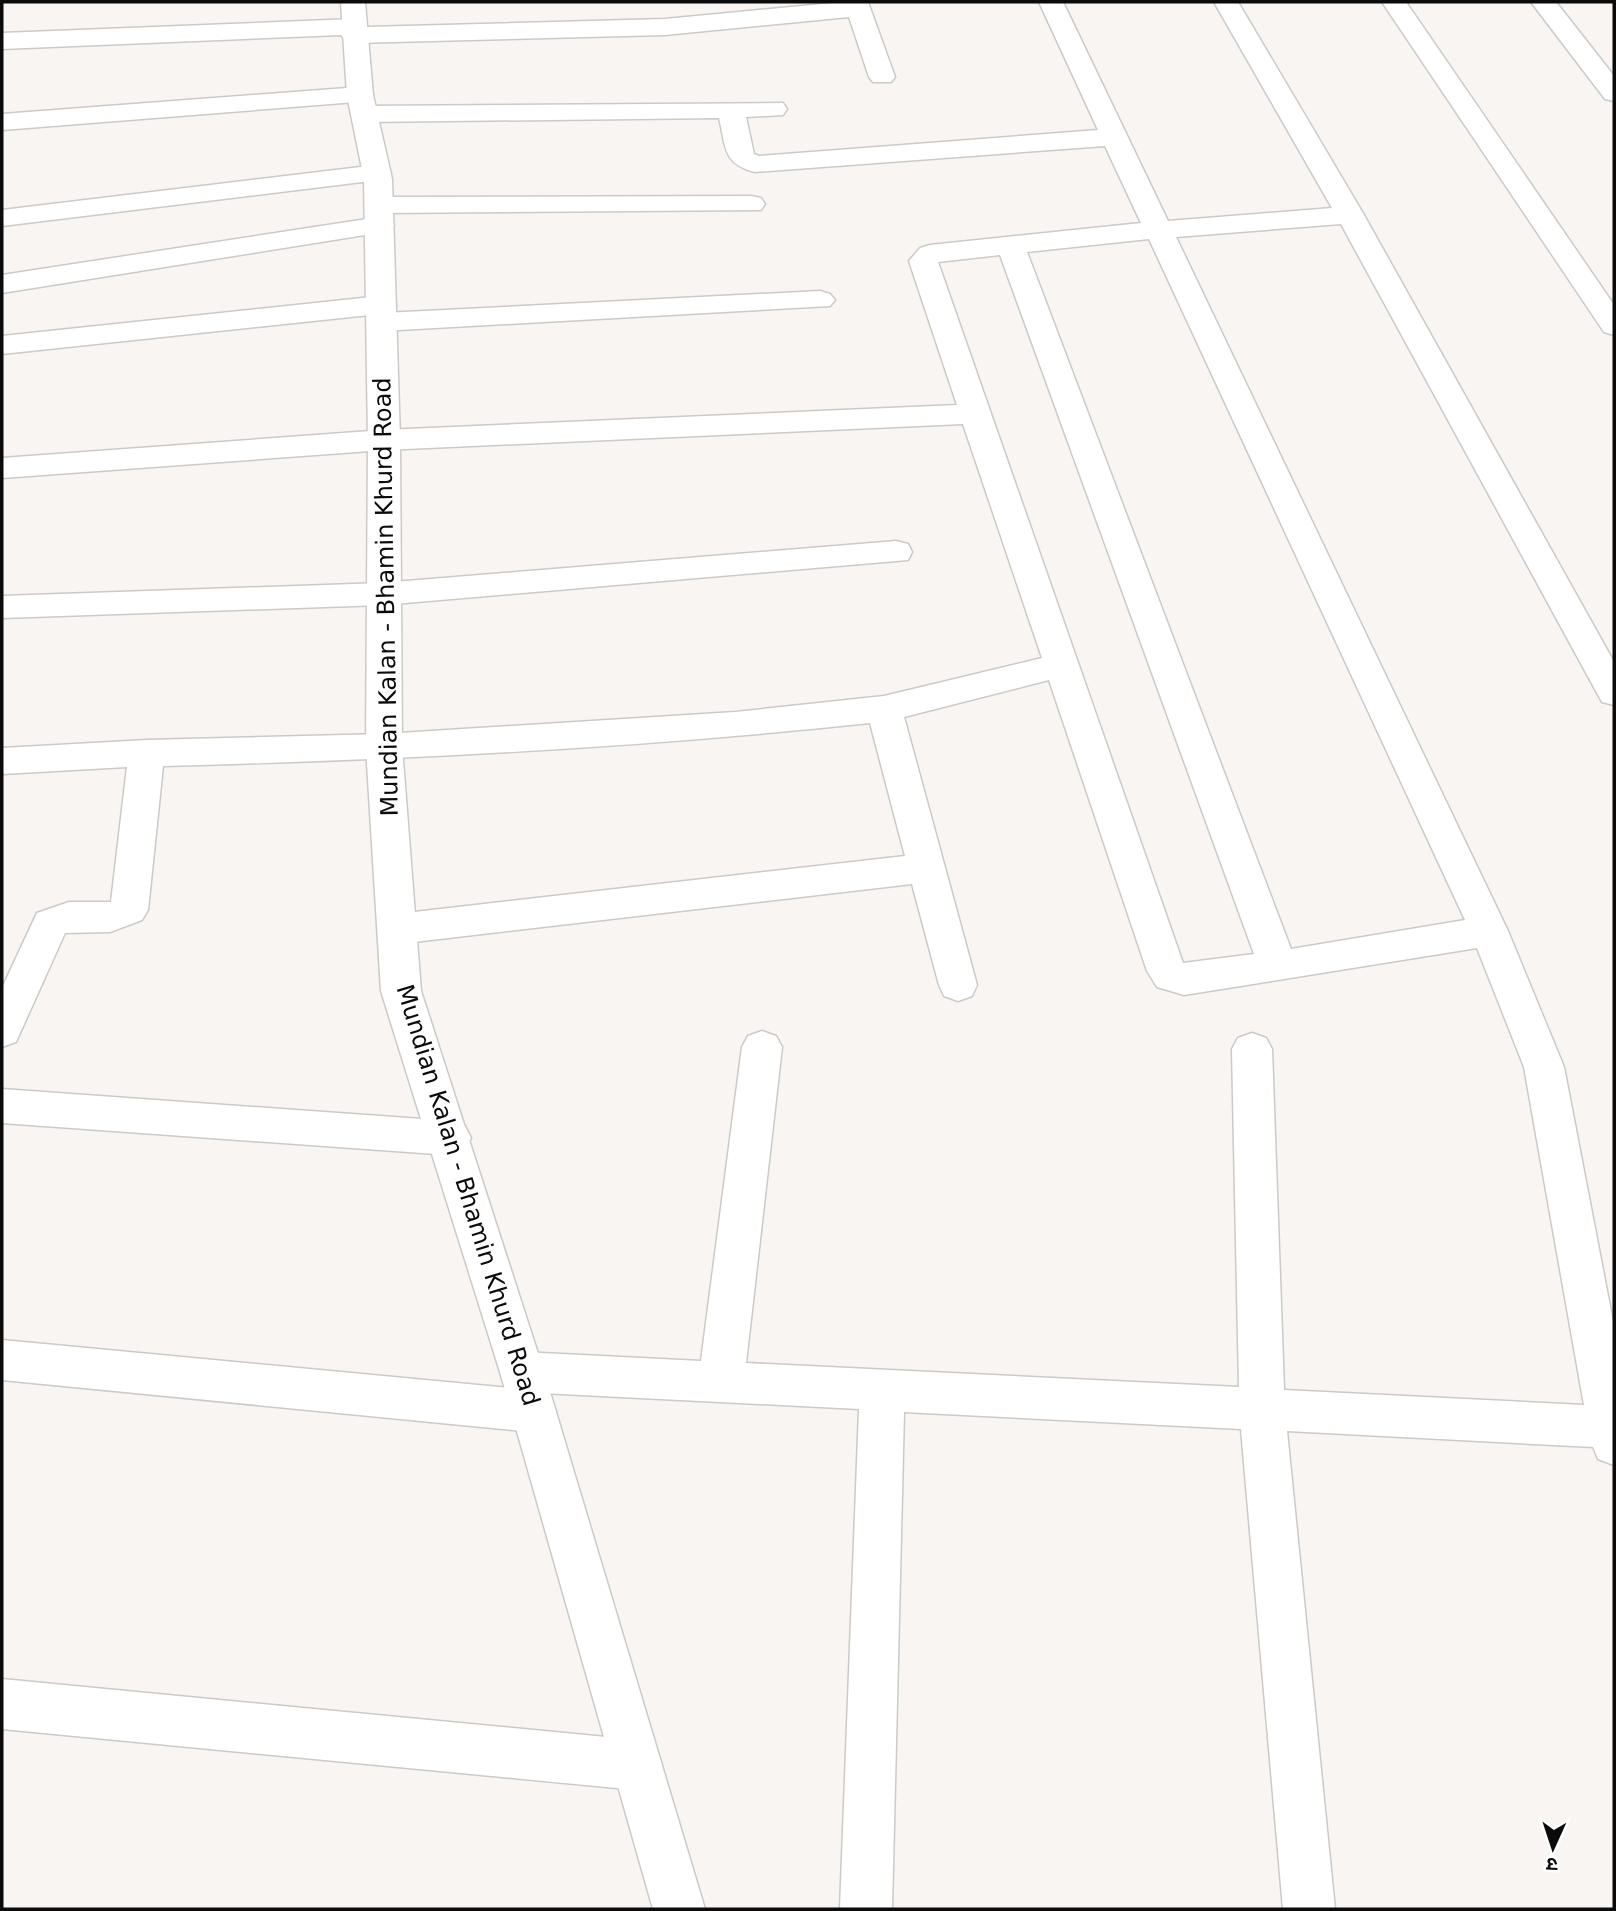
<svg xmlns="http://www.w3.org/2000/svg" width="1616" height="1911" viewBox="0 0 1616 1911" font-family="'DejaVu Sans','Noto Sans Devanagari',sans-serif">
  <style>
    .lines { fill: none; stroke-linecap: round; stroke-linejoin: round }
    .street-casing { stroke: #cccac7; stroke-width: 3 }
    .secondary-casing { stroke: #cccac7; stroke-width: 3 }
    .street { fill: #fff; fill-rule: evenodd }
    .secondary { fill: #fff; fill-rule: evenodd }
    .labels { text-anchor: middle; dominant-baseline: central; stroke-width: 6; stroke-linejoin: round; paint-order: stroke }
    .street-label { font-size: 24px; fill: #0c0b0b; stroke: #fff }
  </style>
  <rect width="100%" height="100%" fill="#f8f5f2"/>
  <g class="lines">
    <g class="street-casing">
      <g id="street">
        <polygon points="844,2 868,2 895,77 891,82 873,82 869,77 849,17 665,35 354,43 345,40 341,35 2,49 2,33 354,19 363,22 367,27 665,19"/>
        <path d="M1039 2H1063L1168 221 1332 208 1214 2H1238L1364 215 1614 662V705L1602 702 1597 693 1341 224 1176 237 1508 931 1564 1067 1614 1327V1465L1598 1459 1593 1447 1287 1431 1335 1909H1283L1241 1429 904 1412 892 1909H840L859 1409 541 1393 549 1396 556 1411 549 1426 533 1432 2 1380V1340L511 1388 506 1386 500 1372 506 1358 522 1352 701 1361 742 1047 748 1036 762 1031 776 1036 782 1047 746 1363 1239 1387 1232 1049 1238 1038 1252 1033 1266 1038 1272 1049 1284 1390 1584 1405 1524 1067 1477 948 1184 995 1157 987 1147 971 1049 680 904 717 977 985 972 996 958 1001 944 996 939 985 912 884 397 944 384 940 378 929 384 918 397 914 905 856 870 723C635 748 400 760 163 766L148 910 142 920 110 932 65 933 16 1042 2 1047V988L37 913 69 902H111L127 767 2 774V748L147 740 384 734 735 712 884 696 1042 658 963 424 384 450 2 478V458L384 430 957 405 909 261 920 248 930 245 1141 223 1105 146 755 172C722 164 726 146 719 118L364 122 355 120 351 114 355 108 364 106 783 103 787 109 783 115 746 117 754 154 759 156 1098 130ZM1149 239 1465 920 1291 949 1027 252ZM1000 255 1254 954 1183 963 938 262Z"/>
        <polygon points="1382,2 1406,2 1614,305 1614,335 1604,332"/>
        <polygon points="1531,2 1556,2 1614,76 1614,101 1605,99"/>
        <polygon points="360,87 369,89 373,95 369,101 2,130 2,114"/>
        <polygon points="377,165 387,167 391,173 387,179 2,226 2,210"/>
        <polygon points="751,196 761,198 765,204 761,210 379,213 369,211 365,205 369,199 379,197"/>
        <polygon points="380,217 390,219 394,225 390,231 2,293 2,275"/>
        <polygon points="820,291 830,294 835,300 830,306 382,331 372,328 367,322 372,316 379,314 2,354 2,336 381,296 391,299 396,305 391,311 384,313"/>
        <polygon points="896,541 908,544 912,552 908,560 382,605 2,618 2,596 382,583"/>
        <polygon points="2,1089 450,1121 465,1126 471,1138 465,1150 450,1155 2,1123"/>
        <polygon points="2,1679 637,1740 655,1747 662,1765 655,1783 637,1790 2,1729"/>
      </g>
    </g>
    <g class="secondary-casing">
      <polygon id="secondary" points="341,2 365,2 373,95 392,179 400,440 402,747 421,991 544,1372 705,1909 653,1909 500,1372 381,991 366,747 368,440 364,179 347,95"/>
    </g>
    <use href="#street" class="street"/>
    <use href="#secondary" class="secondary"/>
  </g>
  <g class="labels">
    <g class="street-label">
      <text transform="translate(386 597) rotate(-91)">Mundian Kalan - Bhamin Khurd Road</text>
      <text transform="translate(468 1195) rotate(73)">Mundian Kalan - Bhamin Khurd Road</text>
    </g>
  </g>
  <rect width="1616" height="1911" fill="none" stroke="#0c0b0b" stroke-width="7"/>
  <g transform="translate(1553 1848) rotate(183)" stroke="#ffffff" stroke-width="5" paint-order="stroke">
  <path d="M0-5L12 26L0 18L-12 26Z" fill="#0c0b0b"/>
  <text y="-10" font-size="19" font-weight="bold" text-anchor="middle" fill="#0c0b0b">उ</text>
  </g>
</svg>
